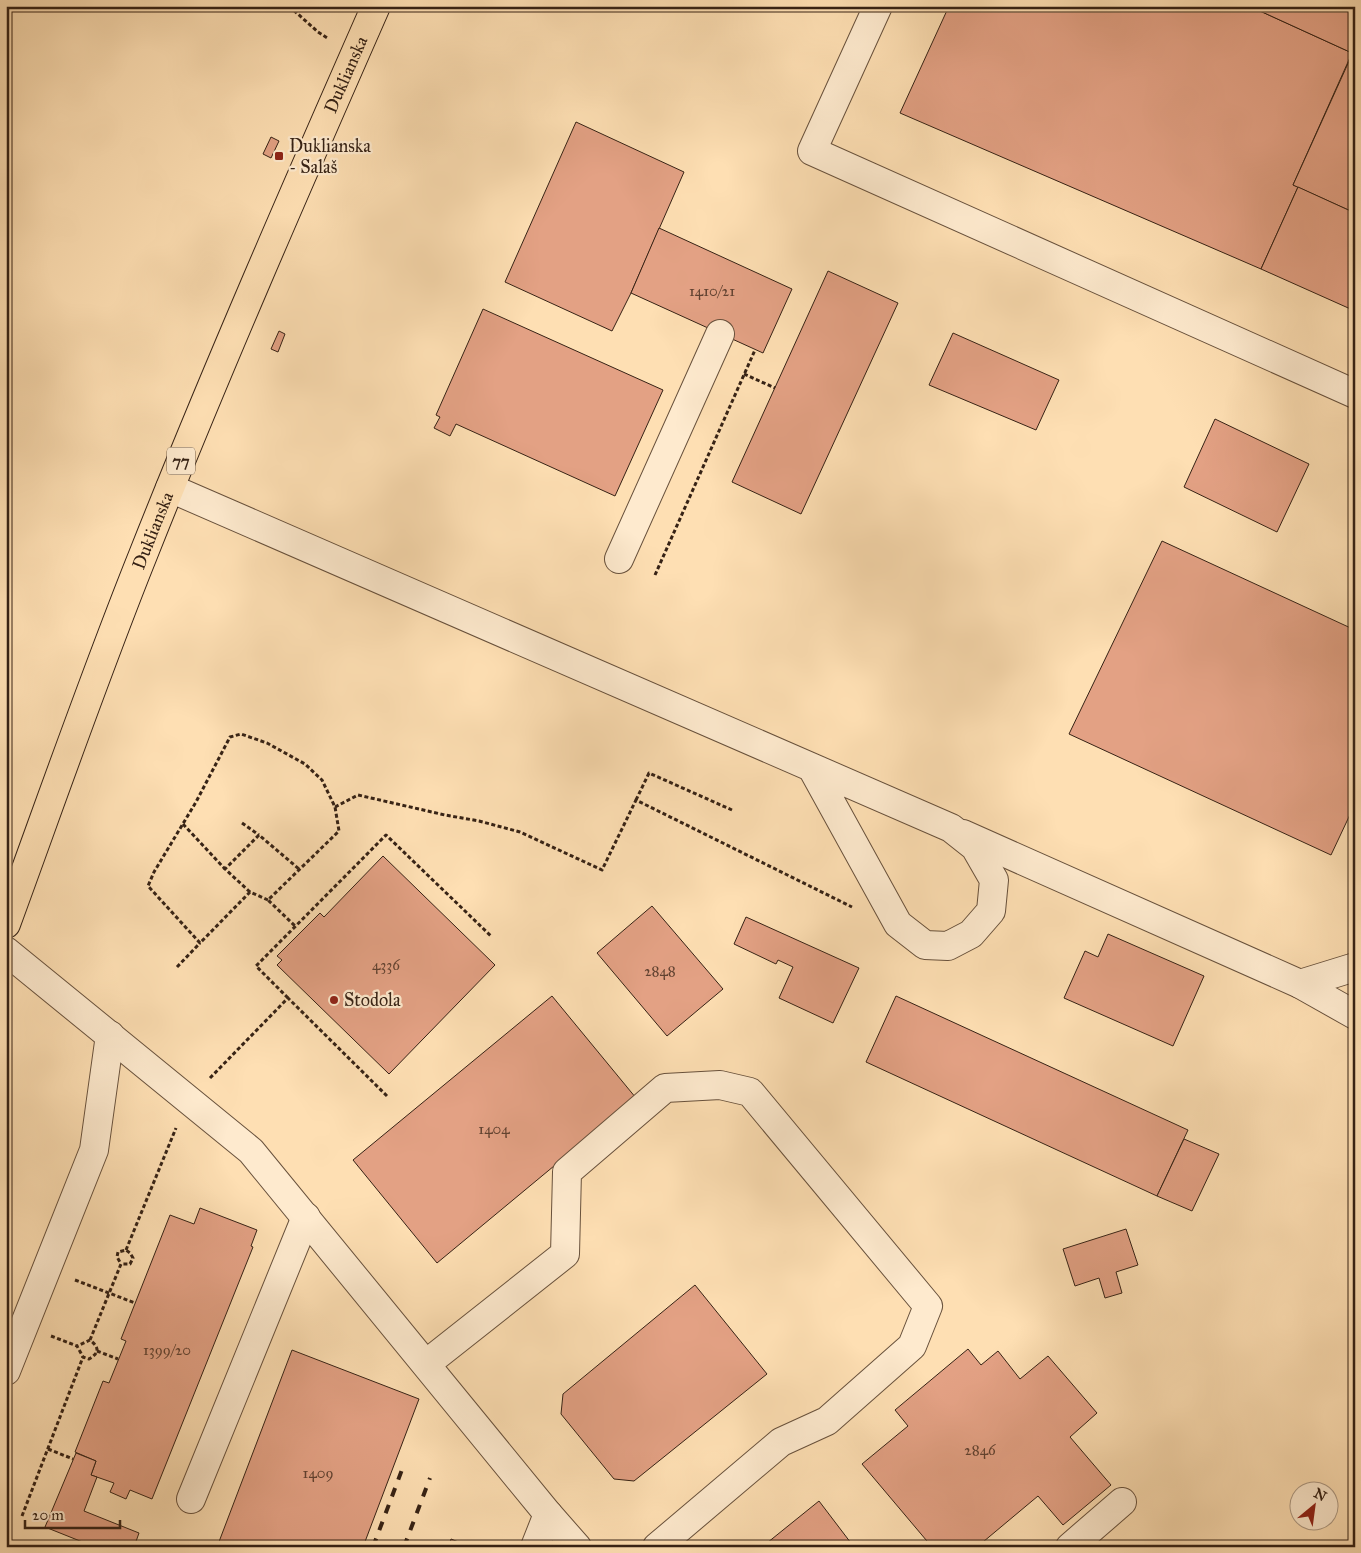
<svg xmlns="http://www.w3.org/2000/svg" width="1361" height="1553" viewBox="0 0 1361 1553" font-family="'IM FELL Great Primer',serif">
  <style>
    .building { fill: #e3a184; stroke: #362215 }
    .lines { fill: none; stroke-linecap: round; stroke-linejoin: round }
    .minor-casing { stroke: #68513c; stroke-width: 30 }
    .major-casing { stroke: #362215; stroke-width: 30 }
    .path { stroke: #362215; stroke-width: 3; stroke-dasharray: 4 2.5; stroke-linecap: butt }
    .minor { stroke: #feeace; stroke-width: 28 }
    .major { stroke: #fedfb3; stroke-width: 28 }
    .rail { stroke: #362215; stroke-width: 4; stroke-dasharray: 9 9; stroke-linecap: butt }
    .poi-dot { fill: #8f2418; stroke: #feeace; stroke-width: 2 }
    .labels { text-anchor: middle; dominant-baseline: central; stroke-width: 4.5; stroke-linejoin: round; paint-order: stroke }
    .number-label { font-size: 15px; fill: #614231 }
    .shield { fill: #feeace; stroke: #725e4c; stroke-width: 1 }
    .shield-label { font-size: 16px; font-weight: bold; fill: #362215 }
    .street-label { font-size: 18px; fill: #362215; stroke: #feeace }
    .poi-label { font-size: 18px; fill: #362215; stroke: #feeace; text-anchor: start }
  </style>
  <rect width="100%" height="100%" fill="#fedfb3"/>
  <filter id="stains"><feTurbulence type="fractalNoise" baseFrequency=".004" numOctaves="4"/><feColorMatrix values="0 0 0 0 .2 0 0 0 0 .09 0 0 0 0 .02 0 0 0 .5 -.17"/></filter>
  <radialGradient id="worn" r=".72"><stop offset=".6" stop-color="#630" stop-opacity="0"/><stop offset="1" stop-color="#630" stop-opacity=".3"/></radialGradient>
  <g class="building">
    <polygon points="949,6 1249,6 1352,53 1293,185 1298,187 1261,269 900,113"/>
    <polygon points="1249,6 1355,6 1355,48 1352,53"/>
    <polygon points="1355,48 1355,213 1293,185"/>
    <polygon points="576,122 684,172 631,293 612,331 505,282"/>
    <polygon points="271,137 279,141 271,158 263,154"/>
    <polygon points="1298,187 1355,213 1355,311 1261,269"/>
    <polygon points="659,228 792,289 763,353 631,293"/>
    <polygon points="828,271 898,303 801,514 732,482"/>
    <polygon points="483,309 663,390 615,496 456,424 450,436 434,428 440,417 436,415"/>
    <polygon points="279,331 285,334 278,352 271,349"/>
    <polygon points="953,333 1059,380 1036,430 929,385"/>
    <polygon points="1215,419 1309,464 1277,532 1184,487"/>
    <polygon points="1162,541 1355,630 1355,804 1331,855 1069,734"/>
    <polygon points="383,856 495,965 389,1074 277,965 282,960 277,956 320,913 324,917"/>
    <polygon points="652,906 723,989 667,1036 597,953"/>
    <polygon points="746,917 859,968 833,1023 779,998 793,967 778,960 776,964 734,944"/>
    <polygon points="1108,934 1204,976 1173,1046 1064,998 1085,951 1098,957"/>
    <polygon points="552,996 636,1098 437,1263 353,1160"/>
    <polygon points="896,996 1188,1130 1157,1196 866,1062"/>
    <polygon points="1184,1139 1219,1154 1192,1211 1157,1196"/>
    <polygon points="200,1208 257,1230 251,1246 253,1247 152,1499 130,1490 126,1499 110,1492 114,1483 91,1475 96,1461 75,1452 103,1381 109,1383 126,1341 121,1339 170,1215 194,1224"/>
    <polygon points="1126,1229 1138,1265 1116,1272 1122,1293 1105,1298 1099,1278 1075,1286 1063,1249"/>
    <polygon points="695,1285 767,1374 634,1481 614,1479 561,1414 563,1394"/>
    <polygon points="968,1349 981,1365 998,1351 1020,1379 1048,1356 1097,1413 1070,1437 1111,1485 1063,1525 1038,1496 977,1547 932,1547 862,1464 908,1426 895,1410"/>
    <polygon points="292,1350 419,1399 363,1547 217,1547"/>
    <polygon points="76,1453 96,1461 91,1475 97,1477 84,1511 139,1533 134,1547 95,1547 45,1527"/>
    <polygon points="819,1501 854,1547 762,1547"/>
    <polygon points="451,1539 471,1547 448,1547"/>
  </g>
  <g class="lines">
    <g class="minor-casing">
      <g id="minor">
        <polyline points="878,6 812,151 1355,394"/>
        <polyline points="170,488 951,828 975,847 994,880 991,911 971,934 948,946 925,945 898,924 812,768"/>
        <polyline points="619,559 720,334"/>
        <polyline points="963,834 1300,984 1355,967"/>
        <polyline points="6,951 251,1151 548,1514 577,1547"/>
        <polyline points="1300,984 1355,1015"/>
        <polyline points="426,1364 565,1254 567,1172 665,1088 720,1085 750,1092 928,1306 912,1346 827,1421 781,1442 657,1547"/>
        <polyline points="6,1371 94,1150 110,1035"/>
        <polyline points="191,1499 306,1217"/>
        <polyline points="535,1547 548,1514"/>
        <polyline points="1070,1547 1122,1502"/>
      </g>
    </g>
    <g class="major-casing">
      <g id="major">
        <path id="s1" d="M6 924C51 801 94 677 143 555 216 371 296 188 376 6"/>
      </g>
    </g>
    <g class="path">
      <polyline points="289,6 318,32 329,39"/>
      <polyline points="6,9 8,6"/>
      <polyline points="744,374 775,388"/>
      <polyline points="655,575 755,350"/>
      <polyline points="636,800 649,773 732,810"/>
      <polyline points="335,807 358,795 445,815 479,821 520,832 602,870 636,800 852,907"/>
      <polyline points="242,823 259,835"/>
      <polyline points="183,824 225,869"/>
      <polyline points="250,892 225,869 259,835 299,869"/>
      <polyline points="268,900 250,892 200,943 148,886 154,872 196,802 230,737 241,734 267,743 305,764 322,780 335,807 339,831 268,900 295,926"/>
      <polyline points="177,967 200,943"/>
      <polyline points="288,998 256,966 386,835 492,937"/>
      <polyline points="210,1078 288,998 388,1097"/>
      <polyline points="126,1250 176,1128"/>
      <polyline points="75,1280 135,1303"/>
      <path d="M51 1336 77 1346 83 1357 89 1359C99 1353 100 1348 90 1340L77 1346"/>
      <polyline points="90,1340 121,1264 130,1264 133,1258 130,1253 126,1250 118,1252 117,1257 121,1264"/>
      <polyline points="97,1351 118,1359"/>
      <polyline points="48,1449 73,1459"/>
      <polyline points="22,1516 83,1357"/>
    </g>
    <use href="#minor" class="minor"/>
    <use href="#major" class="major"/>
    <g class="rail">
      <polyline points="373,1547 403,1467"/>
      <polyline points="404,1547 430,1478"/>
    </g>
  </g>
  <g class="poi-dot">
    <rect x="274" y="151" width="10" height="10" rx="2.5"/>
    <circle cx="334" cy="1000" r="5"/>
  </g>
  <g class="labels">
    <g class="number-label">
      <text x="712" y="291">1410/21</text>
      <text x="386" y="965">4336</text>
      <text x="660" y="971">2848</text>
      <text x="494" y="1129">1404</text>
      <text x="167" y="1350">1399/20</text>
      <text x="980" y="1450">2846</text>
      <text x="318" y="1473">1409</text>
    </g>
    <rect class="shield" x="167" y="447.5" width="28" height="27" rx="4"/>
    <g class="shield-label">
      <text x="181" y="461">77</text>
    </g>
    <g class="street-label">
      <text stroke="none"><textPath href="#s1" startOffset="915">Duklianska</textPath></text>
      <text stroke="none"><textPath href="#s1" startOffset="420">Duklianska</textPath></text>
    </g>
    <g class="poi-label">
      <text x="289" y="146">Duklianska<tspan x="289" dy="21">- Salaš</tspan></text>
      <text x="344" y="1000">Stodola</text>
    </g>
  </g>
  <rect width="1361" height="1553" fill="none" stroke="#fedfb3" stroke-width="25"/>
  <rect x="8" y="8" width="1346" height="1538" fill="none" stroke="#362215" stroke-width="2.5"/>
  <rect x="12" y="12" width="1336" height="1528" fill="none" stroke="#362215"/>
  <g transform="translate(1314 1506) rotate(29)"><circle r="24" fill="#feeace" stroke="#ae9a84"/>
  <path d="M0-4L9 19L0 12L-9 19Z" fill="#8f2418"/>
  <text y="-8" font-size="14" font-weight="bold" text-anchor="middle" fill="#362215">N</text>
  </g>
  <path d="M25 1520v8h95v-8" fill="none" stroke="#362215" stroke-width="2.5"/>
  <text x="32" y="1520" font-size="15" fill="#362215" stroke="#feeace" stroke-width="4" paint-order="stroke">20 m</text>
  <rect width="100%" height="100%" filter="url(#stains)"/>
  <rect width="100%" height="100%" fill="url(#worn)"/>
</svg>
